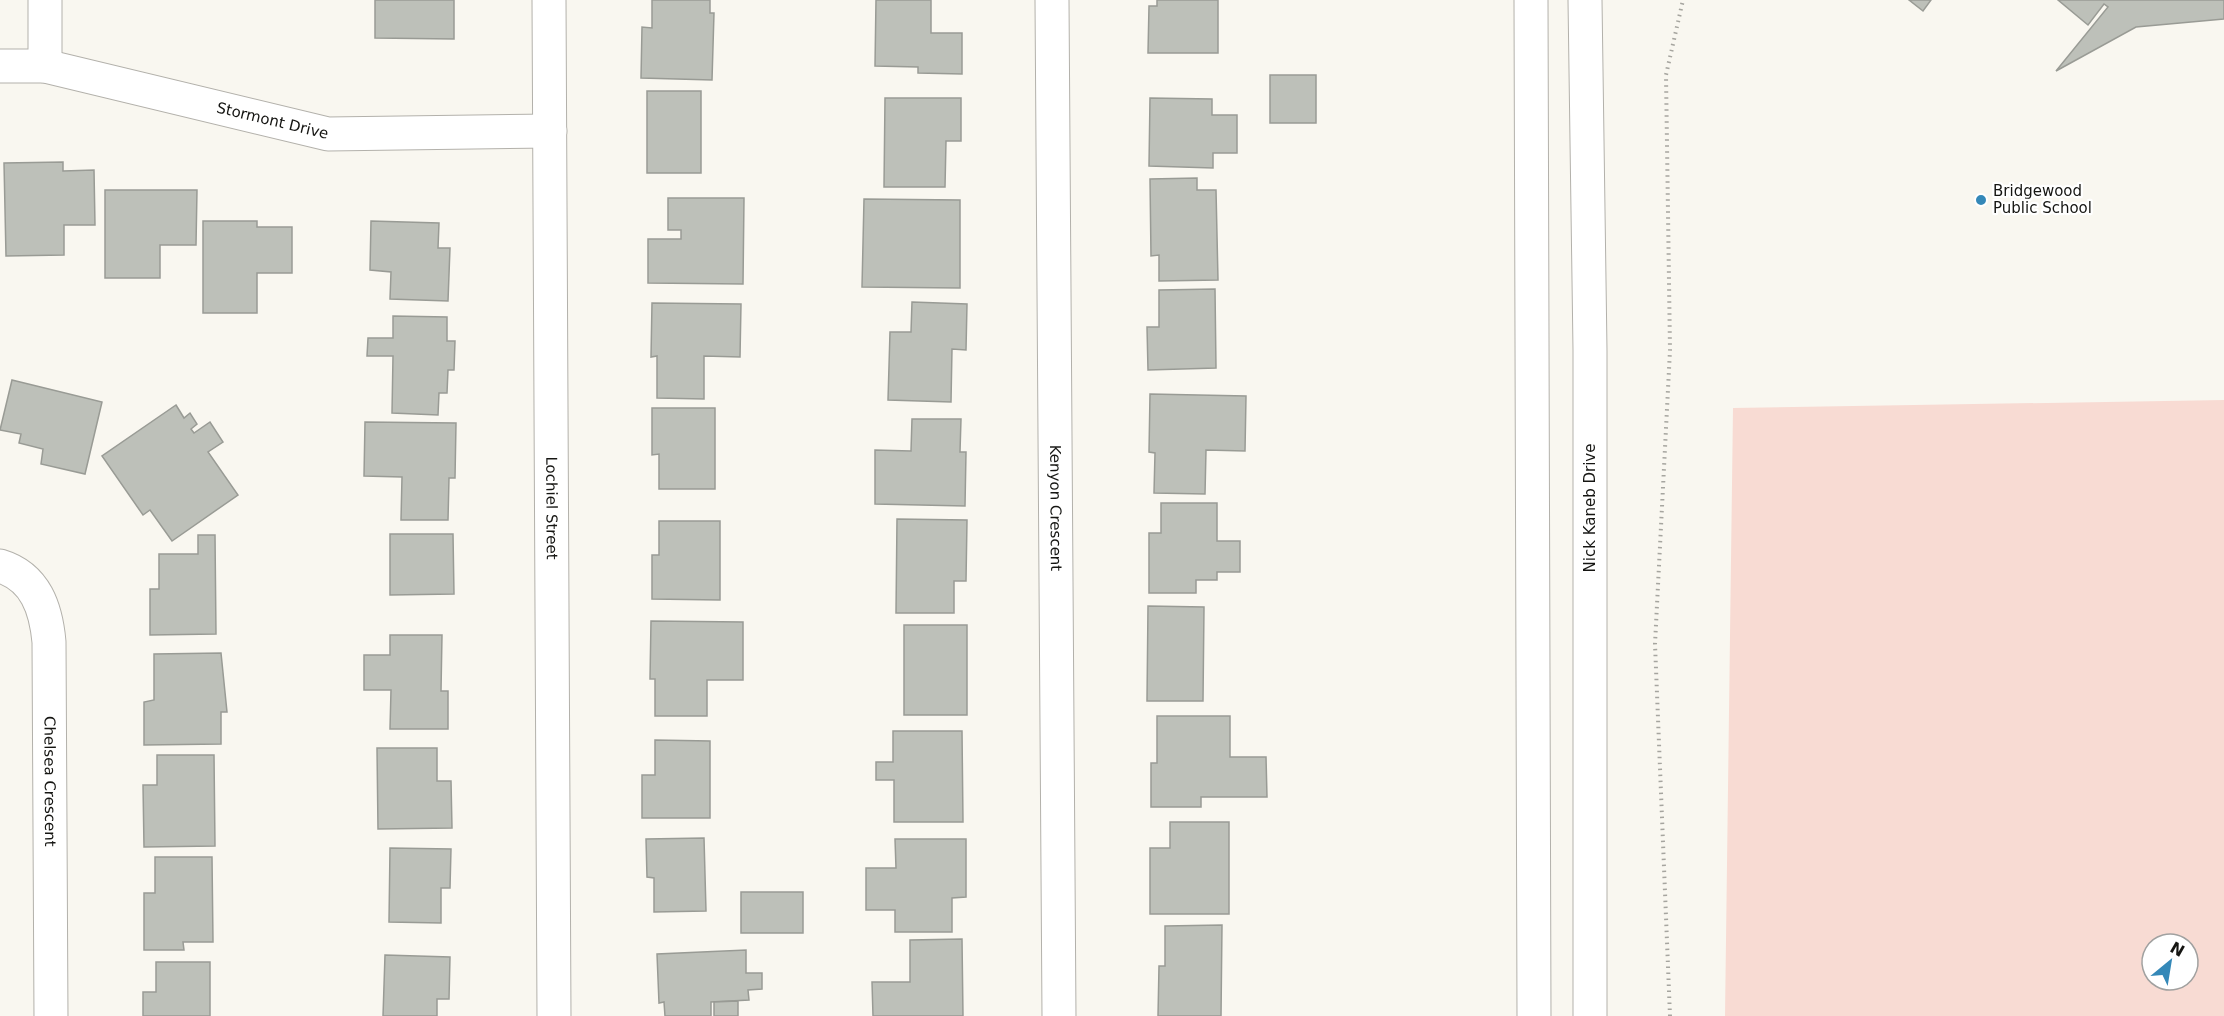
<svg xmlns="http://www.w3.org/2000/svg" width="2224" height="1016" viewBox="0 0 2224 1016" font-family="'DejaVu Sans',sans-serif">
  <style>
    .green { fill: #f8dbd3; fill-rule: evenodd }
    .building { fill: #bdc0b9; stroke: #999b95; stroke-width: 1.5 }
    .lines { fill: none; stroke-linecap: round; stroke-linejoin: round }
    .street-casing { stroke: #b3b1ab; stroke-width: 35 }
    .secondary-casing { stroke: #b3b1ab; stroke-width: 35 }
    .path { stroke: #a6a59f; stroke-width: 4; stroke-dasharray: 1.5 4.5; stroke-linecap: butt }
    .street { stroke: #fff; stroke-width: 33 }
    .secondary { stroke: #fff; stroke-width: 33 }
    .poi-dot { fill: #3488b8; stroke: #fff; stroke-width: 2 }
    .labels { text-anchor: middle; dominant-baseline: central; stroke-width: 4.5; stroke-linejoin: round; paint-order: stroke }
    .street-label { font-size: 15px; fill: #151512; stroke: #fff }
    .poi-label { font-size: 15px; fill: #151512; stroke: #fff; text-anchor: start }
  </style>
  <rect width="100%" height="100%" fill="#f9f7f0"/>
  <path class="green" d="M2224 400V1016H1725L1733 408ZM2152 944H2188V980H2152Z"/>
  <g class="building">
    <polygon points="375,0 454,0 454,39 375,38"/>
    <polygon points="652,0 710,0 710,13 714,13 712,80 641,78 642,27 652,28"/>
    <polygon points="876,0 931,0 931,33 962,33 962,74 918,73 918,67 875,66"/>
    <polygon points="1157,0 1218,0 1218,53 1148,53 1149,6 1157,6"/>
    <polygon points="1909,0 1931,0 1923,11"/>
    <polygon points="2058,0 2224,0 2224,19 2136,27 2056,71 2108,7 2104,4 2088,25"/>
    <rect x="1270" y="75" width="46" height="48"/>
    <rect x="647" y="91" width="54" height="82"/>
    <polygon points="885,98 961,98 961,141 946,141 945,187 884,187"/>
    <polygon points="1150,98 1212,99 1212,115 1237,115 1237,153 1213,153 1213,168 1149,166"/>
    <polygon points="63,162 63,171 94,170 95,225 64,225 64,255 6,256 4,163"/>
    <polygon points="1197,178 1197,190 1216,190 1218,280 1159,281 1159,255 1151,256 1150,179"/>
    <polygon points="105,190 197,190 196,245 160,245 160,278 105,278"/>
    <polygon points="668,198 744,198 743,284 648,283 648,239 681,239 681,230 668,230"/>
    <polygon points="864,199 960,200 960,288 862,287"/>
    <polygon points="203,221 257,221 257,227 292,227 292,273 257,273 257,313 203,313"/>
    <polygon points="371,221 439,223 438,248 450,248 448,301 390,299 391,272 370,270"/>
    <polygon points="1215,289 1216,368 1148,370 1147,327 1159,327 1159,290"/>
    <polygon points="912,302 967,304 966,350 952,349 951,402 888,400 890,332 911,332"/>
    <polygon points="652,303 741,304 740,357 704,356 704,399 657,398 657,356 651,357"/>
    <polygon points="393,316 447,317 447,341 455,341 454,370 448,370 447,393 439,393 438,415 392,413 393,356 367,356 368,338 393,338"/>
    <polygon points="12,380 102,402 85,474 41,464 43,449 19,443 21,434 0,430"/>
    <polygon points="1150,394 1246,396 1245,451 1206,450 1205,494 1154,493 1155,453 1149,452"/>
    <polygon points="176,405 184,418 190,413 197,424 191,429 194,433 210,422 223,442 208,452 238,495 172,541 150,510 143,515 102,456"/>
    <polygon points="652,408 715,408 715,489 659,489 659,454 652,455"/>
    <polygon points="912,419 961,419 960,452 966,452 965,506 875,504 875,450 911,451"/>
    <polygon points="365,422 456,423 455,478 449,478 448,520 401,520 402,477 364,476"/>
    <polygon points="1161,503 1217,503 1217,541 1240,541 1240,572 1217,572 1217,580 1196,580 1196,593 1149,593 1149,533 1161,533"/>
    <polygon points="897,519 967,520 966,581 954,581 954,613 896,613"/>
    <polygon points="659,521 720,521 720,600 652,599 652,555 659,555"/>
    <polygon points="390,534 453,534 454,594 390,595"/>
    <polygon points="198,535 215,535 216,634 150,635 150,589 159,589 159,554 198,554"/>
    <polygon points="1148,606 1204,607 1203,701 1147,701"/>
    <polygon points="651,621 743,622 743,680 707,680 707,716 655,716 655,679 650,679"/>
    <rect x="904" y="625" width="63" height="90"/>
    <polygon points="390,635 442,635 441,691 448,691 448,729 390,729 391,690 364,690 364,655 390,655"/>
    <polygon points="221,653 227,712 221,712 221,744 144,745 144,702 154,700 154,654"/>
    <polygon points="1157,716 1230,716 1230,757 1266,757 1267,797 1201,797 1201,807 1151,807 1151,763 1157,763"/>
    <polygon points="893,731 962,731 963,822 894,822 894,780 876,780 876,762 893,762"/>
    <polygon points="655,740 710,741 710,818 642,818 642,775 655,775"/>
    <polygon points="377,748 437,748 437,781 451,781 452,828 378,829"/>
    <polygon points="157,755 214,755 215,846 144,847 143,785 157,785"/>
    <polygon points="1170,822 1229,822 1229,914 1150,914 1150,848 1170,848"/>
    <polygon points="704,838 706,911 654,912 654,878 647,877 646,839"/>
    <polygon points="895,839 966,839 966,897 952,898 952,932 895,932 895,910 866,910 866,868 896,868"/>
    <polygon points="390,848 451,849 450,888 441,888 441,923 389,922"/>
    <polygon points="155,857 212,857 213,942 183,942 184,950 144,950 144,893 155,893"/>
    <rect x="741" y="892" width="62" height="41"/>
    <polygon points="1222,925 1221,1016 1158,1016 1159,966 1165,966 1165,926"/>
    <polygon points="962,939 963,1016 873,1016 872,982 910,982 910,940"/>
    <polygon points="746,950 746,973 762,973 762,989 748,990 749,1000 711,1002 711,1016 665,1016 664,1002 659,1003 657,954"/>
    <polygon points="385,955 450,957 449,999 437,999 437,1016 383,1016"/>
    <polygon points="156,962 210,962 210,1016 143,1016 143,992 156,992"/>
    <polygon points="738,1001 738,1016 714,1016 714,1002"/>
  </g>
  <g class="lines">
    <g class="street-casing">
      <g id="street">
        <path id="s1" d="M549 0 554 1016"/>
        <path id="s2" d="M1052 0 1059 1016"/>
        <path id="s3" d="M0 66H45L328 134 550 131"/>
        <polyline points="45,66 45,0"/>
        <path id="s4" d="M0 566C36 577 46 609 49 642L51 1016"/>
      </g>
    </g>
    <g class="secondary-casing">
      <g id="secondary">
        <polyline points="1531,0 1534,1016"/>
        <polyline points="1585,0 1590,350 1590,1016"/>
      </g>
    </g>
    <polyline class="path" points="1670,1016 1655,644 1670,350 1666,75 1683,0"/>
    <use href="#street" class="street"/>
    <use href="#secondary" class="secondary"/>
  </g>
  <circle class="poi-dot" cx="1981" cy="200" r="6"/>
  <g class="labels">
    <g class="street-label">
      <text stroke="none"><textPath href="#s3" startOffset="279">Stormont Drive</textPath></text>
      <text stroke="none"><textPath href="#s1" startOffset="508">Lochiel Street</textPath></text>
      <text stroke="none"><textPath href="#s2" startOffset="508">Kenyon Crescent</textPath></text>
      <text transform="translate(1590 508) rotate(-90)">Nick Kaneb Drive</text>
      <text stroke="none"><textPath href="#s4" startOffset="236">Chelsea Crescent</textPath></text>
    </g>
    <g class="poi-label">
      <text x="1993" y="191">Bridgewood<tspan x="1993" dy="17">Public School</tspan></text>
    </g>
  </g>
  <g transform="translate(2170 962) rotate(30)"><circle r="28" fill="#ffffff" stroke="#a1a1a0" stroke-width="1.5"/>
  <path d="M0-4.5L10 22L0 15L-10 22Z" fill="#3488b8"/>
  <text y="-9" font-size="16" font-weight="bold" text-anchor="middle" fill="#151512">N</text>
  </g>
</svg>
